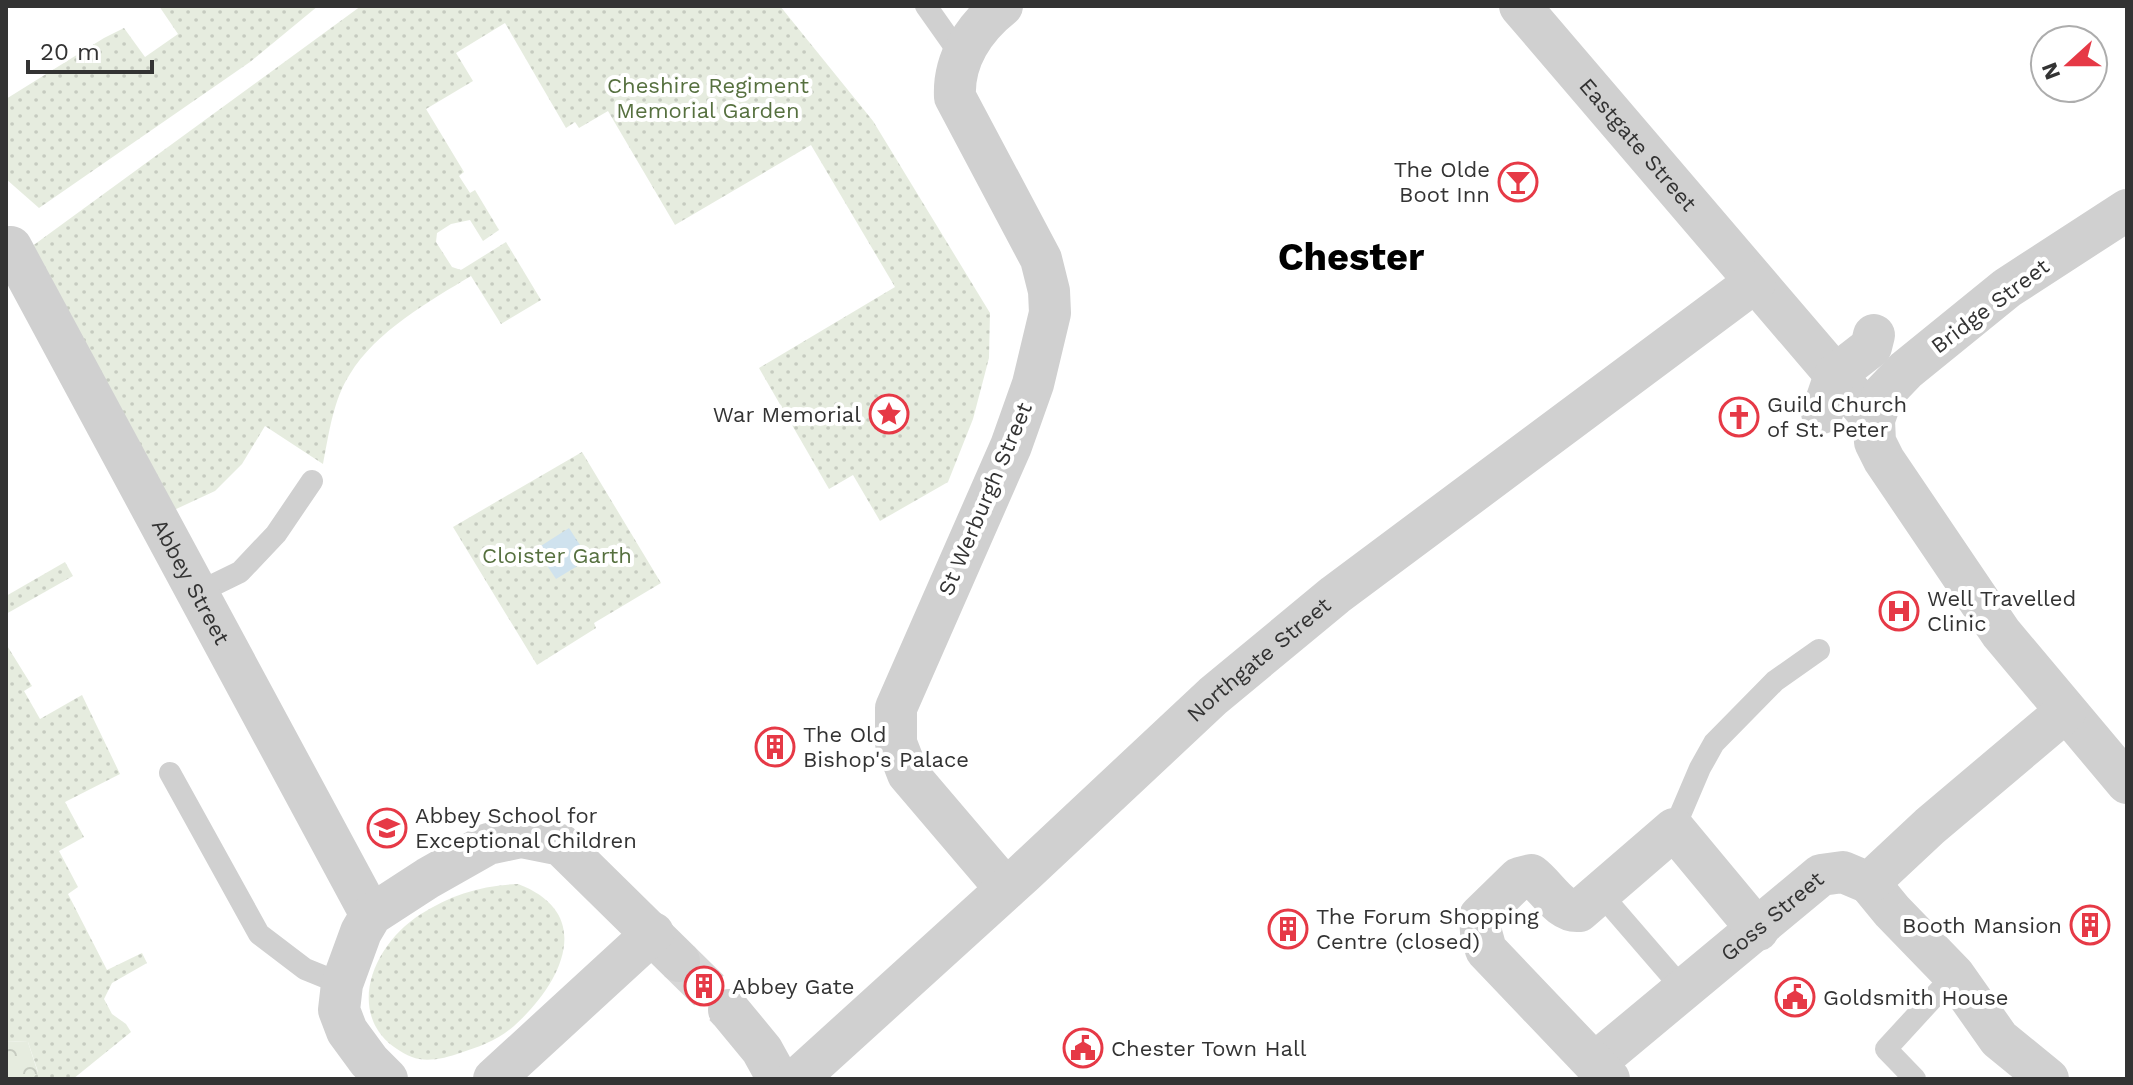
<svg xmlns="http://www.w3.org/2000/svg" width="2133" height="1085" viewBox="0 0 2133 1085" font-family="'Work Sans',sans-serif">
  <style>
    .grass { fill: url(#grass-dots) }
    .forest { fill: url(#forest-crowns) }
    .water { fill: url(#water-ripples) }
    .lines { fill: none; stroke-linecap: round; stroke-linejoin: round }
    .street-tunnel { stroke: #d6d6d6; stroke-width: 42; stroke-dasharray: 42 21; stroke-linecap: butt }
    .lane { stroke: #d0d0d0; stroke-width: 22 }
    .street { stroke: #d0d0d0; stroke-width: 42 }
    .labels { text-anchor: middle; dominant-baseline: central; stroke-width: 8; stroke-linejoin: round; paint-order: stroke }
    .park-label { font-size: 22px; fill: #56703f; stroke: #fff }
    .street-label { font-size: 22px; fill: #333; stroke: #fff }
    .poi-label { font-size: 22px; fill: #333; stroke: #fff; text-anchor: start }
    .town-label { font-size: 38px; font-weight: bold; fill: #000; stroke: #fff }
  </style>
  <defs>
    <pattern id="grass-dots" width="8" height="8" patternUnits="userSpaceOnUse" patternTransform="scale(2)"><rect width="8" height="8" fill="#e6ecdf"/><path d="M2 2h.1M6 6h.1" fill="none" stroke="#c6cbc0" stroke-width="1.8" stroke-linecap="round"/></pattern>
    <pattern id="forest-crowns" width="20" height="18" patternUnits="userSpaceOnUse" patternTransform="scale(2)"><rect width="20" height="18" fill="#e6ecdf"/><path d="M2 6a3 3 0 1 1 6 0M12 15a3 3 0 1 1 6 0" fill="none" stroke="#c6cbc0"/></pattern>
    <pattern id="water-ripples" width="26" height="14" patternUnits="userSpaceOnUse" patternTransform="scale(2)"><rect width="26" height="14" fill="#cfe2ee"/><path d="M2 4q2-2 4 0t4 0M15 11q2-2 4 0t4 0" fill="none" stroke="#b2c2cd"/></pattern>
  </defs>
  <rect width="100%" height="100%" fill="#fff"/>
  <g class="grass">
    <polygon points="159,6 318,6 250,62 39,208 6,179 6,99 104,38 124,28 145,57 178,34"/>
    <path d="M361 6H780L873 121 990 313 989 358 973 419 948 482 880 521 853 475 829 489 759 368 895 287 811 145 675 225 608 111 579 128 575 122 566 128 505 23 456 53 473 81 426 109 464 172 459 176 470 193 475 190 499 230 483 241 470 220 451 224 437 233 436 242 452 267 461 270 506 242 541 300 501 324 471 276C431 300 375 332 350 374 333 400 329 434 323 464L265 426 242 464 215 491 174 510 31 247Z"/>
    <polygon points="582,452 661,583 594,623 596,628 537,665 453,527"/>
    <polygon points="65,562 73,576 6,614 6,596"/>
    <polygon points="6,644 32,686 24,691 40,719 82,695 120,774 65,802 84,837 59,851 78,887 68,894 107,970 142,953 147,963 112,983 104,999 112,1014 126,1024 131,1032 73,1079 31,1079 38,1072 28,1042 6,1041"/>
    <path d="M518 884C597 914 561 984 514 1026 498 1040 479 1047 460 1053 446 1058 426 1063 412 1057 341 1027 367 948 421 914 450 895 483 885 518 884Z"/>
  </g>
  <polygon class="forest" points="6,1041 28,1042 38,1073 31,1079 6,1079"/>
  <polygon class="water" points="569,528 589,559 556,579 536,549"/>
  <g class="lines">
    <polyline class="street-tunnel" points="679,961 729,1010"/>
    <g class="lane">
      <polyline points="926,6 962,57"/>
      <polyline points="197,593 240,572 276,534 312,481"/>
      <polyline points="170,773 259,934 305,969 342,984"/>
      <polyline points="1674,829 1700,768 1714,743 1775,681 1819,650"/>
      <polyline points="1600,893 1683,989"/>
      <polyline points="1915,1079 1886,1049 1954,975"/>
    </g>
    <g class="street">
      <path d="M1002 6C974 28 953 60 955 97L1041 259 1049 291 1050 313 1033 384 1011 446 896 708V743L908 774 1006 889"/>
      <path id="s1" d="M1520 6 1874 420"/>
      <polyline points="2127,210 2007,288 1906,370 1883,394 1874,420 1875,442 1884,460 2001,633 2127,783"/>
      <path id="s2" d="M11 247 371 915"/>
      <polyline points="1822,413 1835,375 1871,347 1874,335"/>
      <polyline points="1869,883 1892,911 1954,975 1999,1039 2048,1079"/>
      <polyline points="729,1010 762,1050 778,1079"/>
      <path id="s3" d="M1595 1063 1821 875 1843 872 1869 883 1930 826 2065 712"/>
      <polyline points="387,1079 369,1061 347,1031 339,1010 342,984 361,932 371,915 428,878 488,844 521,837 561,845 679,961"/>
      <polyline points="494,1079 653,933"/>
      <path id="s4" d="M797 1079 1024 873 1213 696 1335 595 1755 282"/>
      <path d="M1609 1079 1486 950 1481 932 1480 916 1519 878 1531 875C1546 886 1560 913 1579 911L1674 829 1758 930"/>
    </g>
  </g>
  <defs>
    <g id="bar-ring" transform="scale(2)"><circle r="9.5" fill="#fff" stroke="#e63946" stroke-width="1.5"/><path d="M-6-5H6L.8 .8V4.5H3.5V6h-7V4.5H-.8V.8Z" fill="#e63946"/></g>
    <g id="sight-ring" transform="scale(2)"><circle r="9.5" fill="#fff" stroke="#e63946" stroke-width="1.5"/><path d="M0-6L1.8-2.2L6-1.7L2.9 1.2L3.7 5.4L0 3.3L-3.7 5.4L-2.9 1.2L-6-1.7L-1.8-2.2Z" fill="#e63946"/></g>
    <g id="church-ring" transform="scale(2)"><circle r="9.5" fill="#fff" stroke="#e63946" stroke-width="1.5"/><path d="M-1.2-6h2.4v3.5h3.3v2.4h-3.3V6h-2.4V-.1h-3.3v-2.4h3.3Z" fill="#e63946"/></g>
    <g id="hospital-ring" transform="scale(2)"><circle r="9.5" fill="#fff" stroke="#e63946" stroke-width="1.5"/><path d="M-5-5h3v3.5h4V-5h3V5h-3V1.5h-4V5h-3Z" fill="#e63946"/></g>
    <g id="building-ring" transform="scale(2)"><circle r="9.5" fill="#fff" stroke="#e63946" stroke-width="1.5"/><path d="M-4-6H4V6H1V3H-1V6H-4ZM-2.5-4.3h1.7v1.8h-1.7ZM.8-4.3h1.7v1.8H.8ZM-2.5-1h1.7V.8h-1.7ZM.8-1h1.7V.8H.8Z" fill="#e63946"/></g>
    <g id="school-ring" transform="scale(2)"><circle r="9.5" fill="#fff" stroke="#e63946" stroke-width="1.5"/><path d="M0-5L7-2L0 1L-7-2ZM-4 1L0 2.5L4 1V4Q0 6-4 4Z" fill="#e63946"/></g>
    <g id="civic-ring" transform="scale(2)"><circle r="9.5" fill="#fff" stroke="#e63946" stroke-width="1.5"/><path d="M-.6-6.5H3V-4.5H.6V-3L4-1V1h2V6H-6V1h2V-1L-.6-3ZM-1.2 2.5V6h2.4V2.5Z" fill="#e63946"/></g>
  </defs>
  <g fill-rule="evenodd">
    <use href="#bar-ring" x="1518" y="182"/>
    <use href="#sight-ring" x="889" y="414"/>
    <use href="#church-ring" x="1739" y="417"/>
    <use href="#hospital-ring" x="1899" y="611"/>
    <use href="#building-ring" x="775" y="747"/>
    <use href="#school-ring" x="387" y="828"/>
    <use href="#building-ring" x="2090" y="925"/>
    <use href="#building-ring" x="1288" y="929"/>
    <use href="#building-ring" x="704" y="986"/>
    <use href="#civic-ring" x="1795" y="997"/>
    <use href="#civic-ring" x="1083" y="1048"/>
  </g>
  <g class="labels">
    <g class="park-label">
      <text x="708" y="85">Cheshire Regiment<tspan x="708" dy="25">Memorial Garden</tspan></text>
      <text x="557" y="555">Cloister Garth</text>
    </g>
    <g class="street-label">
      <text stroke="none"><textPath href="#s1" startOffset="182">Eastgate Street</textPath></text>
      <text transform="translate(1990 306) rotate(-37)">Bridge Street</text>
      <text transform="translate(985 499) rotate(-67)">St Werburgh Street</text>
      <text stroke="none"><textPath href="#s2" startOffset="380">Abbey Street</textPath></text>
      <text stroke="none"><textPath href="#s4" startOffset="624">Northgate Street</textPath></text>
      <text stroke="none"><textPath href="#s3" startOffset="230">Goss Street</textPath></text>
    </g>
    <g class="poi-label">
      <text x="1490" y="169" text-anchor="end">The Olde<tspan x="1490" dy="25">Boot Inn</tspan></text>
      <text x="1767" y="404">Guild Church<tspan x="1767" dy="25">of St. Peter</tspan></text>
      <text x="861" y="414" text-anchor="end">War Memorial</text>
      <text x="1927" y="598">Well Travelled<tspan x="1927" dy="25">Clinic</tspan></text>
      <text x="803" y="734">The Old<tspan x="803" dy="25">Bishop's Palace</tspan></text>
      <text x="415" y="815">Abbey School for<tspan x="415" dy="25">Exceptional Children</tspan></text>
      <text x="1316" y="916">The Forum Shopping<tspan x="1316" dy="25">Centre (closed)</tspan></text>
      <text x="2062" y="925" text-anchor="end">Booth Mansion</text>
      <text x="732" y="986">Abbey Gate</text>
      <text x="1823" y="997">Goldsmith House</text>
      <text x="1111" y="1048">Chester Town Hall</text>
    </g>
    <g class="town-label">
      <text x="1351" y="257">Chester</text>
    </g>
  </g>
  <rect width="2133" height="1085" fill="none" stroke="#333333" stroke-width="16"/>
  <g transform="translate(2069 64) rotate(249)"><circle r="38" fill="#ffffff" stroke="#adadad" stroke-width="2"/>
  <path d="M0-6L14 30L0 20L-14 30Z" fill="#e63946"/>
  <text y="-12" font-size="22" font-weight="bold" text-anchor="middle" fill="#333333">N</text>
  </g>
  <path d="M28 60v12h124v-12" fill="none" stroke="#333333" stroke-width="4"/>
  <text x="40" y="60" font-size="24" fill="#333333" stroke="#ffffff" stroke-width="6" paint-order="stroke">20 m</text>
</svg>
